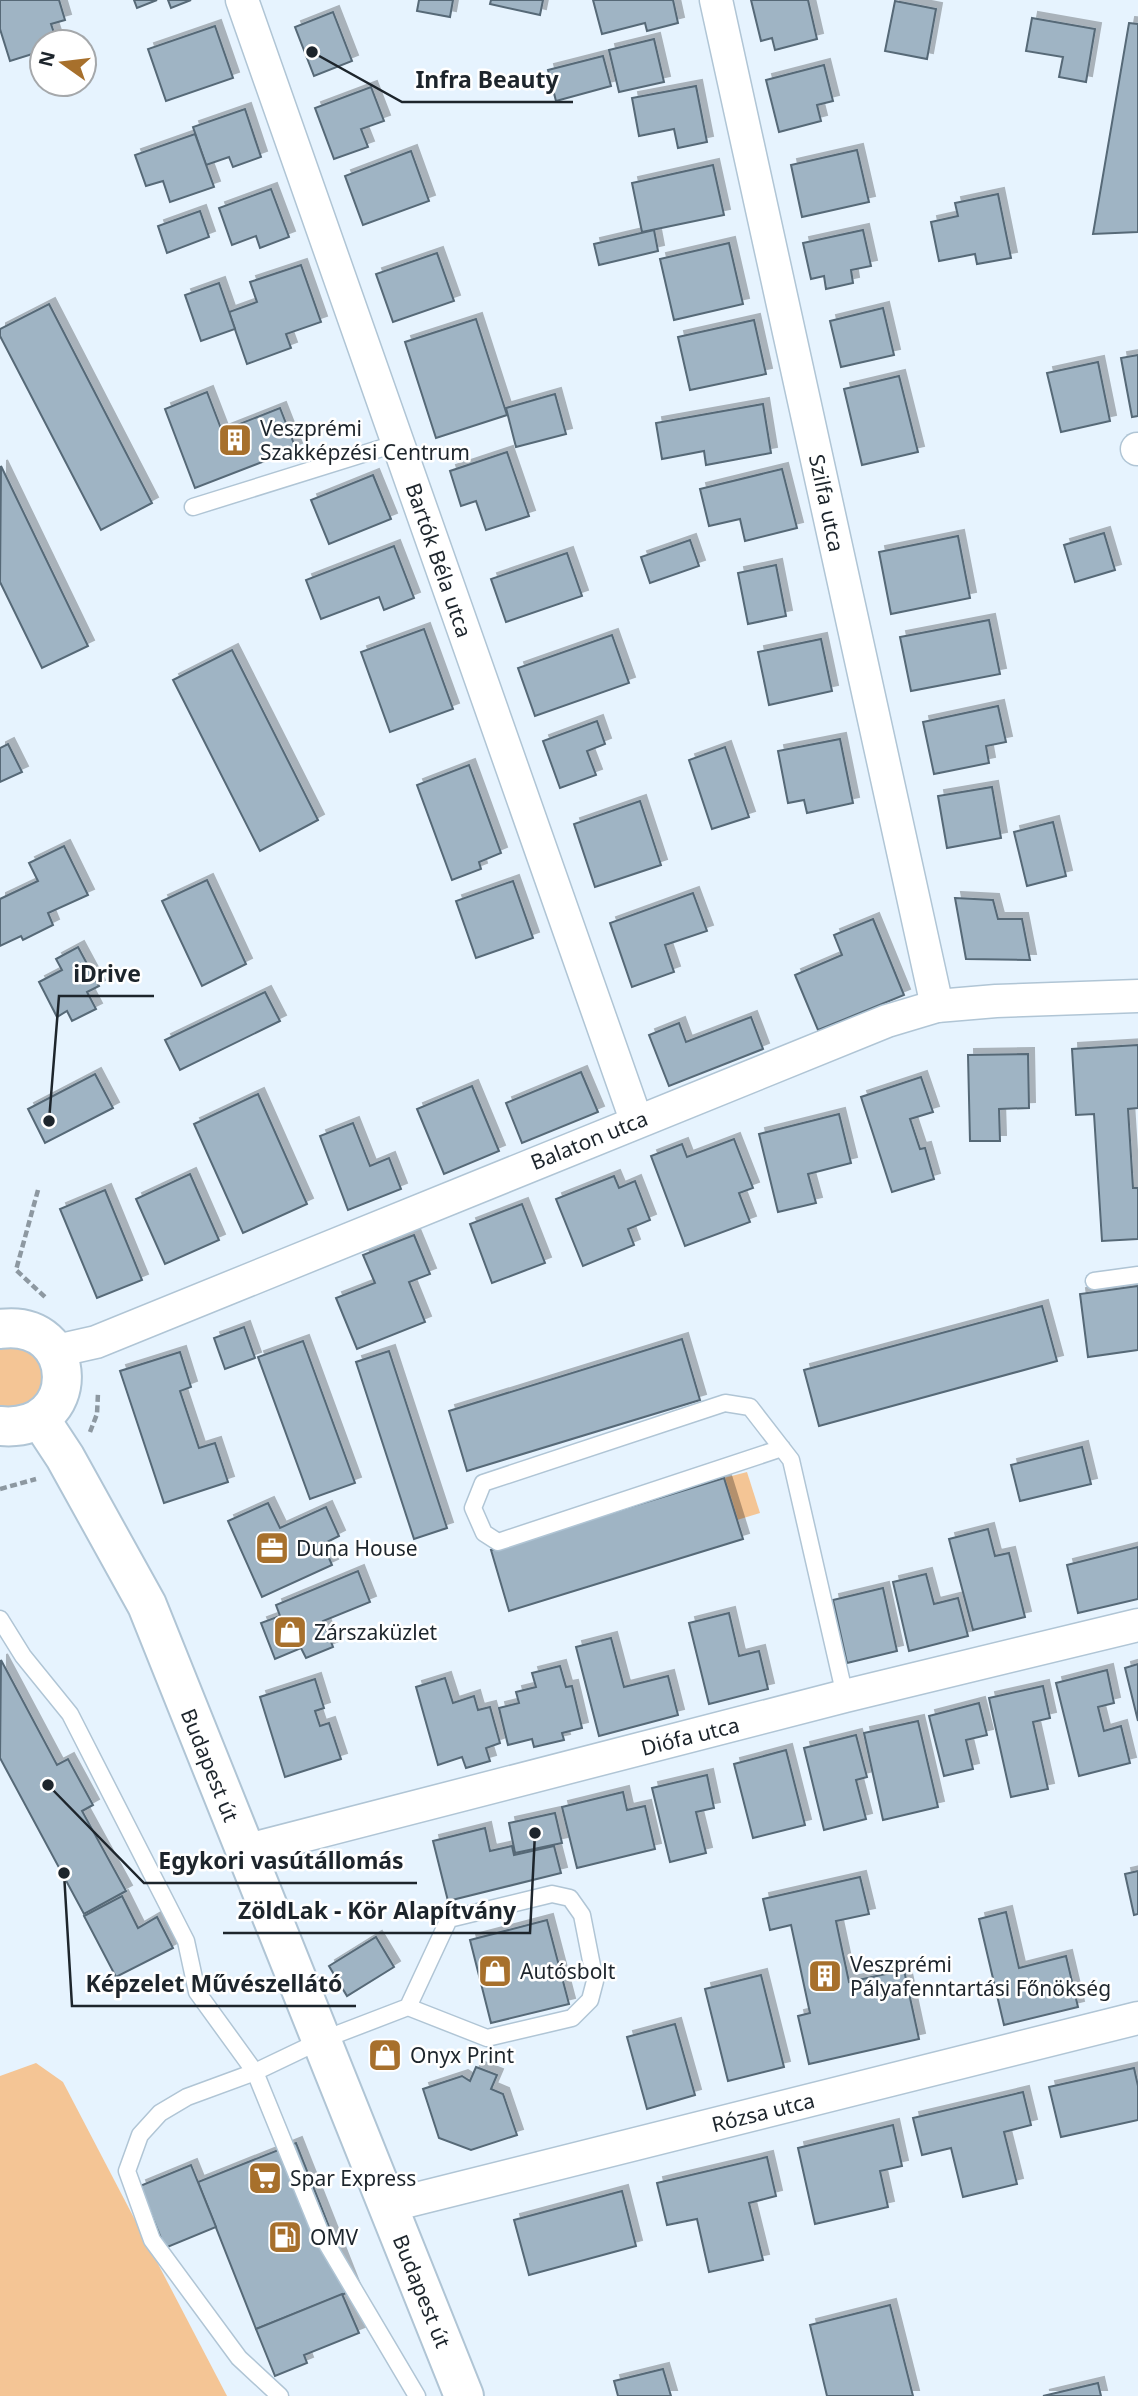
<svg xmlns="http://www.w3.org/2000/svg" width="1138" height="2396" viewBox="0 0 1138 2396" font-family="'Noto Sans',sans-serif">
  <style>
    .green { fill: #f4c595 }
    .building { fill: #9fb4c4; stroke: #566977; stroke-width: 2; filter: url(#shadow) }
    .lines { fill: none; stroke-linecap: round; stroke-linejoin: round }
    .service-casing { stroke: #b0c5d5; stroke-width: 19 }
    .minor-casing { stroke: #b0c5d5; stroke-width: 35 }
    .secondary-casing { stroke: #b0c5d5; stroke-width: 42 }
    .path { stroke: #8d98a1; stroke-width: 4.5; stroke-dasharray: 7 3.5; stroke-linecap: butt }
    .service { stroke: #fff; stroke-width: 16 }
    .minor { stroke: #fff; stroke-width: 32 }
    .secondary { stroke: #fff; stroke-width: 38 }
    .labels { text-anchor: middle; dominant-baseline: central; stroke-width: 5; stroke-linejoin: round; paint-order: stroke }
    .poi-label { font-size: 21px; fill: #1d252c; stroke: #fff; text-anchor: start }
    .street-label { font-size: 21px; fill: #1d252c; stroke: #fff }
    .leader { fill: none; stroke: #1d252c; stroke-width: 2.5 }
    .callout-dot { fill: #1d252c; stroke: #fff; stroke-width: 2.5 }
    .callout-label { font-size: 23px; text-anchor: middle; font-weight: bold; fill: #1d252c; stroke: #fff; stroke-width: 5; stroke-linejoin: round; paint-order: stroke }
  </style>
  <defs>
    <filter id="shadow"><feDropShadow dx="6" dy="-6" stdDeviation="0" flood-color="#0004"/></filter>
  </defs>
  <rect width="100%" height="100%" fill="#e6f3fe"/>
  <g class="green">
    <polygon points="15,1327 63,1381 0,1426 0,1329"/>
    <polygon points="747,1472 760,1513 737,1520 724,1478"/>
    <polygon points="36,2063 63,2082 227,2396 0,2396 0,2076"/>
  </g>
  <g class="building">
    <polygon points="0,0 59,0 65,20 51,24 57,42 42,42 42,51 10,61 0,29"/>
    <polygon points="134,0 157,0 137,8"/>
    <polygon points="168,0 191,0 171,8"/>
    <polygon points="419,0 453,0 450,17 417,11"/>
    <polygon points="491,0 543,0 540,15 490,4"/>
    <polygon points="593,0 673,0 678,23 647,31 645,23 602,34"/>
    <polygon points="751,0 808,0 817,39 775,50 772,38 761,41"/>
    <polygon points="895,1 936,9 927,59 885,51"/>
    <polygon points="333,12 352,61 314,76 295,27"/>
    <polygon points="1032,18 1095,29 1086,82 1059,77 1063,57 1026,51"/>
    <polygon points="1129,23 1138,24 1138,232 1093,234"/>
    <polygon points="215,26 233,78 166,101 148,49"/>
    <polygon points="654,39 664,82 619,92 609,50"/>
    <polygon points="603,56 611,86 556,101 548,70"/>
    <polygon points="824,65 833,101 817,105 821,121 779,132 766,80"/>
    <polygon points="696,86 707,142 678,148 674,129 639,136 632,98"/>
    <polygon points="371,87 384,121 361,129 368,147 334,159 315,108"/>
    <polygon points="245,109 261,157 233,167 229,157 206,165 193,127"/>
    <polygon points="195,134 214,187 170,202 163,181 146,186 135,155"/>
    <polygon points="857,150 869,202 802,217 791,165"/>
    <polygon points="411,151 429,201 363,225 345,176"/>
    <polygon points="713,165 724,215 642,232 632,183"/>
    <polygon points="271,189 289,237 260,248 256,236 232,245 219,208"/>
    <polygon points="998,194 1011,258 977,264 975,254 939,261 931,222 958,216 955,203"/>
    <polygon points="200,211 209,237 167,253 158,226"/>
    <polygon points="654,230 658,251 599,265 594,244"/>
    <polygon points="863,230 871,266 851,270 853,283 826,289 824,276 811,279 803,243"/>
    <polygon points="729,243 743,304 674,320 660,259"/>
    <polygon points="437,253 454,301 393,322 376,274"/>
    <polygon points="301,265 321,322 286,334 291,348 247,364 229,312 257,302 250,282"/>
    <polygon points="219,283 235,329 201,341 185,295"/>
    <polygon points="49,304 152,503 101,530 0,336 0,329"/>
    <polygon points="883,308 894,355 841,367 830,321"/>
    <polygon points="476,319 507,415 436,438 405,342"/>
    <polygon points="754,320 766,374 690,390 678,337"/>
    <polygon points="1138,355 1138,416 1132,417 1121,358"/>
    <polygon points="1098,362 1110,421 1061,432 1047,373"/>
    <polygon points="899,376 918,452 862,465 844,389"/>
    <polygon points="207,392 222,431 280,408 296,449 195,488 165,409"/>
    <polygon points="555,394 566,434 516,447 506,408"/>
    <polygon points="763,404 771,453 706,465 704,451 662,459 656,423"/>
    <polygon points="507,452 529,516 486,530 476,501 461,506 450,471"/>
    <polygon points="1,466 88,646 42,668 0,582"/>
    <polygon points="782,469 797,528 745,541 740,519 709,526 700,489"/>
    <polygon points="373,475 391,519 329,544 311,500"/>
    <polygon points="1104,533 1115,570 1075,582 1064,545"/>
    <polygon points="958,536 970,598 891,614 879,552"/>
    <polygon points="690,540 699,566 650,583 641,557"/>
    <polygon points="394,546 414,598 384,610 379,597 321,619 306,580"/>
    <polygon points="567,553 582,596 506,622 491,579"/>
    <polygon points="776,565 786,616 748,624 738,573"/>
    <polygon points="989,620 1000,674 911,691 900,637"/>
    <polygon points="424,629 453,709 390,732 361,652"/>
    <polygon points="612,635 629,683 535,716 518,668"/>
    <polygon points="821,639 832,691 769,705 758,652"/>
    <polygon points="232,650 318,820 260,851 173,680"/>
    <polygon points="998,706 1006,742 986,746 989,763 934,774 923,722"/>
    <polygon points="597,721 605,744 587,751 596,775 560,788 543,741"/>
    <polygon points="840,739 853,803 807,813 804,800 788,803 778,751"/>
    <polygon points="8,744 22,772 0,782 0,748"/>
    <polygon points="725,747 749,817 712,829 689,760"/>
    <polygon points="469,765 501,853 479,862 481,869 452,880 417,785"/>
    <polygon points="992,787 1001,838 947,848 938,796"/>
    <polygon points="640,801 661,865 595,887 574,824"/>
    <polygon points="1053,822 1066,876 1027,886 1014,832"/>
    <polygon points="64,846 88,895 48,913 53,925 23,940 21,936 0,946 0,899 38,881 29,863"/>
    <polygon points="207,880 246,964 202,986 162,901"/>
    <polygon points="513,881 533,938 476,958 456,901"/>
    <polygon points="693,893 707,931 665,945 674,972 632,987 610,923"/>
    <polygon points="955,898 993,900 998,919 1022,919 1030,960 966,959"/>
    <polygon points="873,919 904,995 818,1030 795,975 842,955 834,935"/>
    <polygon points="78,947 99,986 87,992 96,1009 72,1021 67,1011 57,1017 39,982 62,970 56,959"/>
    <polygon points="265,992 280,1021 180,1070 165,1040"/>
    <polygon points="751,1017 763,1049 669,1086 649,1035 679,1023 686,1042"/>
    <polygon points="1138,1045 1138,1108 1128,1109 1133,1188 1138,1188 1138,1239 1102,1241 1094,1114 1076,1115 1072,1049"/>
    <polygon points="1028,1054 1029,1108 999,1109 1000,1141 970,1141 968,1055"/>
    <polygon points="581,1072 598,1112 522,1143 506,1103"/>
    <polygon points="95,1074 113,1108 45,1143 28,1109"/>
    <polygon points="921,1077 933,1112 910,1119 920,1149 925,1148 934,1179 892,1192 861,1097"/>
    <polygon points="472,1086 499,1151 444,1174 417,1109"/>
    <polygon points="258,1094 307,1204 243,1233 194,1124"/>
    <polygon points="839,1114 851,1163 808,1174 816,1203 778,1212 759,1134"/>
    <polygon points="353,1123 370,1166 389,1158 401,1189 348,1210 320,1136"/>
    <polygon points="734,1139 753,1188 739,1193 750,1222 685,1246 651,1156 682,1144 687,1157"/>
    <polygon points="190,1174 219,1240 165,1264 136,1199"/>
    <polygon points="614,1176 619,1188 635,1181 650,1220 628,1229 634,1245 583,1266 556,1199"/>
    <polygon points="105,1190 142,1280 97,1298 60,1209"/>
    <polygon points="522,1204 545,1263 492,1283 470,1224"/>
    <polygon points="414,1235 430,1274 409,1282 425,1322 357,1349 336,1298 375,1283 363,1255"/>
    <polygon points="1138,1286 1138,1350 1088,1357 1080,1294"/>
    <polygon points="1042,1306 1057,1361 819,1426 804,1370"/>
    <polygon points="244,1327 255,1358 225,1369 214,1338"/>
    <polygon points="682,1339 700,1400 467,1471 449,1411"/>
    <polygon points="303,1341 355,1483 310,1499 258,1357"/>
    <polygon points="389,1351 447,1528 414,1539 356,1362"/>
    <polygon points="180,1352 191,1387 180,1391 199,1448 215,1443 228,1482 164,1503 120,1371"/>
    <polygon points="1082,1447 1091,1484 1020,1501 1011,1465"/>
    <polygon points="724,1478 743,1539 509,1611 491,1550"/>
    <polygon points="268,1503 280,1528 326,1507 339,1536 323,1544 332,1565 262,1597 228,1521"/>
    <polygon points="988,1529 995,1556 1009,1553 1025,1617 973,1630 949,1539"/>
    <polygon points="1138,1547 1138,1599 1078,1613 1067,1565"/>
    <polygon points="358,1571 370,1602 323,1621 333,1647 306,1658 301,1648 275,1659 261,1623 280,1616 276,1605"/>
    <polygon points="926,1574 934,1604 958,1598 968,1636 909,1651 893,1582"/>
    <polygon points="883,1588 897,1651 847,1663 833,1600"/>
    <polygon points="729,1613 739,1656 759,1651 768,1689 709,1704 689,1623"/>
    <polygon points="611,1638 624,1687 668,1676 678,1715 599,1736 576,1647"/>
    <polygon points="1,1660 57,1765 68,1759 93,1805 82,1811 126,1891 84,1914 0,1758"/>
    <polygon points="1138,1664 1138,1721 1125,1668"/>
    <polygon points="560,1666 566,1687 572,1686 582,1728 562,1733 564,1740 534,1747 532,1739 508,1745 499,1708 519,1703 516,1692 536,1687 532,1673"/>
    <polygon points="1107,1670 1114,1703 1098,1707 1104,1731 1121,1726 1130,1763 1079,1776 1056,1683"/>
    <polygon points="445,1678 453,1703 474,1696 478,1710 490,1707 500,1743 486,1748 490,1761 466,1768 462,1757 438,1765 416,1687"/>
    <polygon points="315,1679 324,1708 315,1711 320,1726 329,1723 341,1759 285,1777 260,1697"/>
    <polygon points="1043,1686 1050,1718 1033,1722 1048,1789 1011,1797 989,1698"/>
    <polygon points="979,1703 987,1735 966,1740 973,1769 944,1776 929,1716"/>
    <polygon points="918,1721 938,1807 883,1820 864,1733"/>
    <polygon points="856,1735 867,1777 856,1780 866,1819 824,1830 804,1748"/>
    <polygon points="786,1750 805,1825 753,1838 734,1764"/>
    <polygon points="707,1775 714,1808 696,1812 706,1853 670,1862 652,1788"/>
    <polygon points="623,1792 627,1810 645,1806 655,1849 577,1868 562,1807"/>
    <polygon points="555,1813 562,1843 515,1853 509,1823"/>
    <polygon points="485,1828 490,1851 512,1846 514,1855 554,1846 561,1873 448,1901 433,1841"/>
    <polygon points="1138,1871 1138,1914 1134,1915 1125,1874"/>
    <polygon points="860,1877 869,1914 836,1921 849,1982 904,1970 919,2039 809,2064 798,2016 810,2013 791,1925 770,1930 763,1899"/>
    <polygon points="122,1896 138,1928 157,1917 173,1948 116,1977 84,1916"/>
    <polygon points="1006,1912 1019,1968 1066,1956 1078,2007 1004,2025 979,1919"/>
    <polygon points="547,1920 569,2004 491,2023 470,1940"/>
    <polygon points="376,1937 394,1967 347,1996 329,1966"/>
    <polygon points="761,1975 784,2067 728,2081 705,1989"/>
    <polygon points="675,2024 695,2095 647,2109 627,2037"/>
    <polygon points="476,2067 497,2075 491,2089 503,2094 517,2135 471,2150 439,2138 423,2089 462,2076 470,2081"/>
    <polygon points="1134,2068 1138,2086 1138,2120 1061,2137 1049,2087"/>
    <polygon points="1023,2092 1031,2125 1004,2132 1017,2184 963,2197 951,2148 922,2155 913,2118"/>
    <polygon points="893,2125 902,2166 880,2171 888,2207 815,2224 798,2148"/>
    <polygon points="296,2143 354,2290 256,2329 198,2182"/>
    <polygon points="767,2157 776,2196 749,2203 763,2260 709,2272 697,2219 667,2225 657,2183"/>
    <polygon points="191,2165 216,2227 165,2248 140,2186"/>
    <polygon points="622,2191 636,2246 529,2275 514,2220"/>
    <polygon points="342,2294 359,2333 304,2355 307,2363 275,2376 256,2329"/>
    <polygon points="890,2305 913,2396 827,2396 810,2325"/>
    <polygon points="663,2369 671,2396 618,2396 614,2381"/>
    <polygon points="1098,2383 1101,2396 1043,2396"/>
  </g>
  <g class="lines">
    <g class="service-casing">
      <g id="service">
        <polyline points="193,507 398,443"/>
        <polyline points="1094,1281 1138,1275"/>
        <polyline points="782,1448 498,1542 484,1533 473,1508 483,1483 725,1403 750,1407 791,1460 845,1696"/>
        <polyline points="0,1619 23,1656 70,1714 186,1941 197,1992 255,2072 321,2234 417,2396"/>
        <polyline points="280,2396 239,2358 152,2240 127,2171 140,2135 160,2113 187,2097 255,2072 322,2040 408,2007 449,1919 552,1894 570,1898 582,1915 595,1981 590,2000 572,2018 487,2038 408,2007"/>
      </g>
    </g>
    <g class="minor-casing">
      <g id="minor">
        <polyline points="242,0 636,1120"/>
        <polyline points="716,0 937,1006"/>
        <polyline points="1137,449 1138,449"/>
        <polyline points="56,1351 96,1342 887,1021 937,1006 996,1001 1138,996"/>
        <polyline points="244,1851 845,1696 1138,1625"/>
        <polyline points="388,2206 1138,2018"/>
      </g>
    </g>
    <g class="secondary-casing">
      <g id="secondary">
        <path d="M0 1329C81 1318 84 1434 0 1426"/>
        <polyline points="40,1419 65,1457 147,1605 464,2396"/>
      </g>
    </g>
    <g class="path">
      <polyline points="38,1190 16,1270 46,1298"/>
      <polyline points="90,1432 97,1414 98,1393"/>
      <polyline points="0,1489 36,1479"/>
    </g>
    <use href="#service" class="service"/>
    <use href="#minor" class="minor"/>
    <use href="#secondary" class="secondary"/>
  </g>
  <defs>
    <g id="building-square" transform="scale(1.75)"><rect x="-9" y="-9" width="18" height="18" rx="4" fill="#a7702c" stroke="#fff"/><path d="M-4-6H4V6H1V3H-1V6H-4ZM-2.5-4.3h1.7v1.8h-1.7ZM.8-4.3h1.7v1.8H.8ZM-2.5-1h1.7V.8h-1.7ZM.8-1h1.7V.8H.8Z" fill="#fff"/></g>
    <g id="office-square" transform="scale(1.75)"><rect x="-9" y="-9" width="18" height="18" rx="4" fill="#a7702c" stroke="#fff"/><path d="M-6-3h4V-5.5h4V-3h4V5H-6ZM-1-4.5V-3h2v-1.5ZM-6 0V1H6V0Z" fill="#fff"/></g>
    <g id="shop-square" transform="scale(1.75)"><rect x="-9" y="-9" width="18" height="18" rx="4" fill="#a7702c" stroke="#fff"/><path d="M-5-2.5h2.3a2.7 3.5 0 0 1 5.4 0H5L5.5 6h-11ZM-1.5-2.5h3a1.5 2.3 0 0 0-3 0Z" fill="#fff"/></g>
    <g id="supermarket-square" transform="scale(1.75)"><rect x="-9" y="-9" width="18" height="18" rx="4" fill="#a7702c" stroke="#fff"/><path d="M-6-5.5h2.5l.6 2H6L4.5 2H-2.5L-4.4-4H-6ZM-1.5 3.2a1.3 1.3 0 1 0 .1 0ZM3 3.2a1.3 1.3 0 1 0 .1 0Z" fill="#fff"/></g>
    <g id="fuel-square" transform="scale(1.75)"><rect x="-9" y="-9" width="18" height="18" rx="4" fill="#a7702c" stroke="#fff"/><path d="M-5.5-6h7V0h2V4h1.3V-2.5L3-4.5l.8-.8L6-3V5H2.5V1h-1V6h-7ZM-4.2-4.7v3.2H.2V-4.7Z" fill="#fff"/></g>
  </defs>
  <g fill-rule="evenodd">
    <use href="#building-square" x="235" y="440"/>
    <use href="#office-square" x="272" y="1548"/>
    <use href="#shop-square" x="290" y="1632"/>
    <use href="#shop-square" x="495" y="1971"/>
    <use href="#building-square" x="825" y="1976"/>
    <use href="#shop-square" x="385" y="2055"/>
    <use href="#supermarket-square" x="265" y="2178"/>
    <use href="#fuel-square" x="285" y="2237"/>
  </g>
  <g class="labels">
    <g class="poi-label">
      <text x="260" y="428">Veszprémi<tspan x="260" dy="24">Szakképzési Centrum</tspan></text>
      <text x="296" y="1548">Duna House</text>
      <text x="314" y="1632">Zárszaküzlet</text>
      <text x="850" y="1964">Veszprémi<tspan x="850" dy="24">Pályafenntartási Főnökség</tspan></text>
      <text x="520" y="1971">Autósbolt</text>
      <text x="410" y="2055">Onyx Print</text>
      <text x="290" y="2178">Spar Express</text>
      <text x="310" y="2237">OMV</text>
    </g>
    <g class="street-label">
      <text transform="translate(827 503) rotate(78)">Szilfa utca</text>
      <text transform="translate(439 560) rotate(71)">Bartók Béla utca</text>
      <text transform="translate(589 1140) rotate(-22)">Balaton utca</text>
      <text transform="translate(690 1736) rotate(-14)">Diófa utca</text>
      <text transform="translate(210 1765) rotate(68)">Budapest út</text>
      <text transform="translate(763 2112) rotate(-14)">Rózsa utca</text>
      <text transform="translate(422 2291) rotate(68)">Budapest út</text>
    </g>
  </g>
  <path class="leader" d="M312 52L402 102H573M49 1121L59 996H154M48 1785L144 1883H417M535 1833L530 1933H223M64 1873L72 2006H356"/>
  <g class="callout-dot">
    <circle cx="312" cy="52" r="7"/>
    <circle cx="49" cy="1121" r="7"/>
    <circle cx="48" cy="1785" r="7"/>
    <circle cx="535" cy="1833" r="7"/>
    <circle cx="64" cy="1873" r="7"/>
  </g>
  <g class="callout-label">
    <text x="487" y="88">Infra Beauty</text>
    <text x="107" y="982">iDrive</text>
    <text x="281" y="1869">Egykori vasútállomás</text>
    <text x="377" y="1919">ZöldLak - Kör Alapítvány</text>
    <text x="214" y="1992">Képzelet Művészellátó</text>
  </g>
  <g transform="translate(63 63) rotate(284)"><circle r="33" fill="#ffffff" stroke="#a5a8ab" stroke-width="2"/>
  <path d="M0-5L12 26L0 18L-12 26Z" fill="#a7702c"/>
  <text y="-10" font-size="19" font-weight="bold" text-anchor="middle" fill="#1d252c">N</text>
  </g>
</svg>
